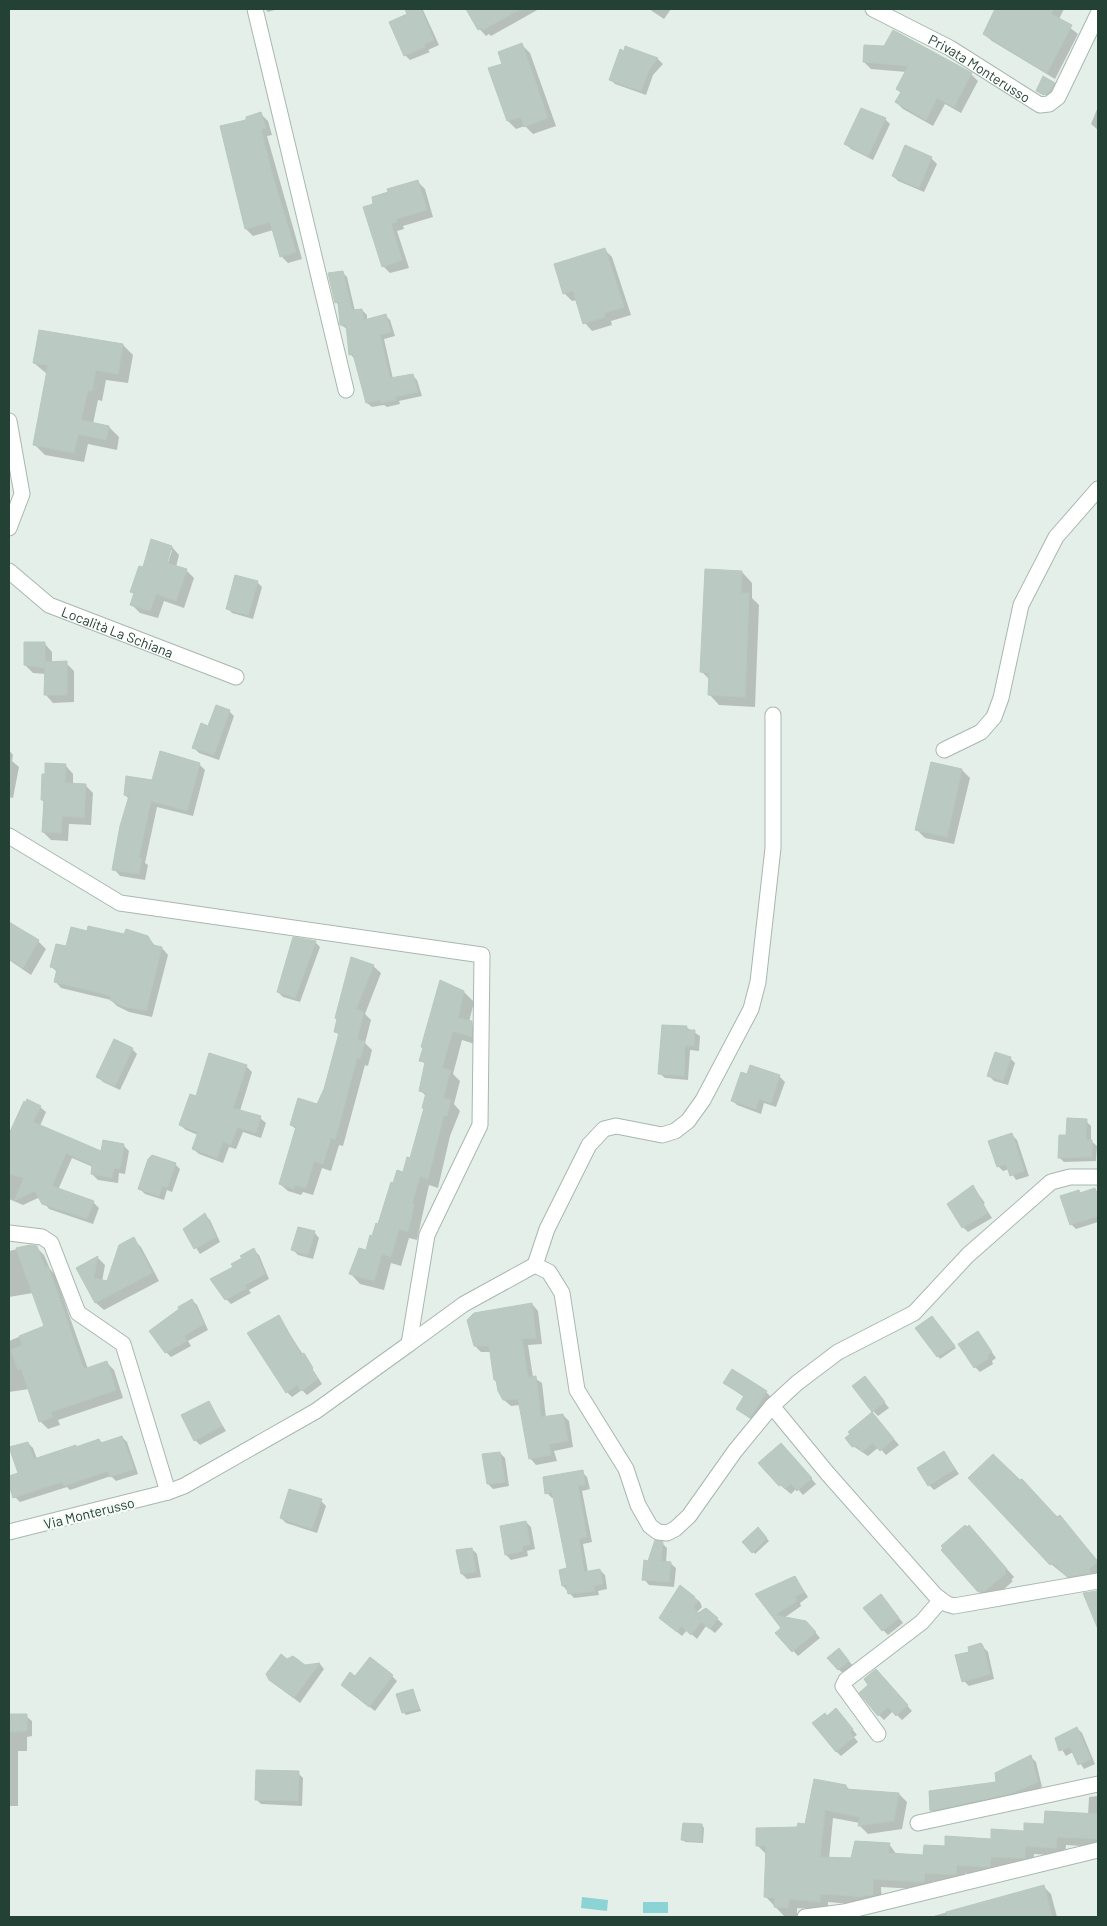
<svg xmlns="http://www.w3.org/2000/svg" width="1107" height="1926" viewBox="0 0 1107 1926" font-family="Barlow,sans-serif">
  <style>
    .water { fill: #8cd3d5 }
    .shadow { fill: #0003; fill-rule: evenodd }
    .building { fill: #bacac2; stroke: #b7c9bf }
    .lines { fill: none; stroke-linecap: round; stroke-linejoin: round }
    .minor-casing { stroke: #a7b8af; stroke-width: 17 }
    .minor { stroke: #fff; stroke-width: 15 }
    .labels { text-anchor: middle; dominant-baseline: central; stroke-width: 4.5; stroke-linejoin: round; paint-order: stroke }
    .street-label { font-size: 14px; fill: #234235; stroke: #f6fbf8 }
  </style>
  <rect width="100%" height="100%" fill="#e5efe9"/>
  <g class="water">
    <polygon points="582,1897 608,1900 607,1911 581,1908"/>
    <rect x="643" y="1902" width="25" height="11"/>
  </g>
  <g class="shadow">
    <polygon points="265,9 278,9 268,12"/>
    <polygon points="409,9 423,10 439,45 428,50 430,52 410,60 405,55 409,14 407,10"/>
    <polygon points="471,9 539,9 491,36 489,34 486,36 473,22 467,11"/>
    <polygon points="649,9 671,9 664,19"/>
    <polygon points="997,9 1022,9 1032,14 1035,9 1064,9 1059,19 1078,34 1055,79 992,41 984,34"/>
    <polygon points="522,45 530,53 556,126 533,134 525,126 516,129 508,121 490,69 504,64"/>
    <polygon points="865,46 971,74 978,81 961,113 945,104 933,126 903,109 896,102 902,93 897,89 906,72 871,69 864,62"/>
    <polygon points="626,48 658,59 663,64 653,75 646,95 615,84 610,79"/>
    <polygon points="1054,84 1056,86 1048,96 1040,93"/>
    <polygon points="1098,107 1098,130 1091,124"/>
    <polygon points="261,114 268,121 272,135 267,136 302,259 288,263 281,256 273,230 253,236 246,229 248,121"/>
    <polygon points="885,119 890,124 873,160 851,149 846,144"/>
    <polygon points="906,147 932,159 937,164 924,192 898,181 893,176"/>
    <polygon points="418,182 425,189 433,217 403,226 404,229 397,231 409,268 390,273 383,266 375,204"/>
    <polygon points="604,249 612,257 631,315 611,321 612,325 592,331 585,323 577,300 572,301 564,293"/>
    <polygon points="343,273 347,277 355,311 362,310 367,315 367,320 385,315 390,320 395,336 384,339 393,379 412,375 417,380 422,396 399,401 400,404 387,407 384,405 372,407 367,403 355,359 350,354 347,329 341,325 339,306 336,302"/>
    <polygon points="123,345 133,355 128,383 106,380 102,401 98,400 93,424 109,427 119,437 117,450 88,444 84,462 45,455 34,444 47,374 34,363"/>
    <path d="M172 547 179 555 176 567 186 570 194 578 184 608 164 601 158 618 140 613 132 605 135 595 132 592 143 568ZM170 550H172L166 569 164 568Z"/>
    <polygon points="742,572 752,583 752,598 759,605 755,707 719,705 709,694 710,680 702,672"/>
    <polygon points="257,582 262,587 253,619 232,613 227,608"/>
    <polygon points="45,644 52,652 52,663 66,663 74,671 74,702 53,703 46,695 46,674 33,673 25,665"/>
    <polygon points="229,711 234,716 219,760 199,753 194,748 209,727"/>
    <polygon points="9,750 13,755 12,761 19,767 13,798 9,797"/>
    <polygon points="932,763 962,770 970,778 954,844 925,838 917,830"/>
    <polygon points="199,764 205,770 193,816 157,807 145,863 148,865 145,880 120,876 114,869 129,799 125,795"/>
    <polygon points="66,766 73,774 73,784 85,785 93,793 91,825 69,824 68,841 51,840 43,832 45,803 42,800"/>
    <polygon points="9,925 38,941 46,949 31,975 9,960"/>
    <polygon points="87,933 148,937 156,947 162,948 168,955 152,1017 129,1012 117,1006 111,1000 61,988 55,981 57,972 52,967 67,948"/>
    <polygon points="315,942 320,947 300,1002 283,997 278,992"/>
    <polygon points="373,966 381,973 365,1014 371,1020 365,1043 372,1050 368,1066 365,1065 343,1146 339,1145 331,1171 322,1168 313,1195 303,1192 301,1195 288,1191 280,1184 297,1130 291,1125 318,1106 325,1090 340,1036 335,1031"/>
    <polygon points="441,982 464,992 474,1002 469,1022 481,1032 481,1046 462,1040 453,1074 460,1081 454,1104 460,1111 450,1136 438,1188 429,1185 417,1240 409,1238 401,1266 391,1263 384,1290 360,1284 351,1274 367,1252 379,1226 394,1185 404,1174 411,1160 425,1109 426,1096 421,1091 426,1065 421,1060"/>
    <polygon points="686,1027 700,1036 699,1051 690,1050 688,1080 665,1078 659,1073"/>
    <polygon points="132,1049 137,1054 120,1090 103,1082 98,1077"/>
    <polygon points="1010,1058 1015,1063 1008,1085 994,1081 989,1076"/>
    <polygon points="246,1066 252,1072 240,1111 260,1118 266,1123 261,1138 243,1132 236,1149 229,1147 223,1163 199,1154 193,1149 198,1135 186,1130 180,1125 196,1098"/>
    <polygon points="751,1067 780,1077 785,1082 776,1107 764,1103 761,1114 737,1105 732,1100"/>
    <polygon points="24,1102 40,1107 46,1112 40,1126 102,1153 123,1145 129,1151 125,1174 119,1173 118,1183 98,1180 92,1174 93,1167 72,1158 58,1190 93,1202 99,1208 93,1224 49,1209 40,1197 23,1205 9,1199 9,1136"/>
    <polygon points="1086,1121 1091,1126 1091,1141 1097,1146 1096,1161 1064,1162 1059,1157 1067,1137"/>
    <polygon points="1012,1135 1017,1140 1029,1176 1016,1180 1009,1169 1003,1171 998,1166"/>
    <polygon points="175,1164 180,1169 172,1192 167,1190 164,1200 145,1194 140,1189"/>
    <polygon points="973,1187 985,1203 983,1204 992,1218 968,1232 963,1227"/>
    <polygon points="1095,1189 1098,1193 1098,1222 1076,1229 1071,1224 1078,1191 1081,1194"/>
    <polygon points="205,1215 210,1220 220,1242 200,1254 184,1229"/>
    <polygon points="314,1232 319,1238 313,1259 298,1255 293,1250"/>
    <polygon points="133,1239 141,1247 159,1281 104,1310 96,1303 78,1268 98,1258 105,1265 102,1282 108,1283"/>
    <polygon points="30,1246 36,1247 44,1255 50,1269 55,1275 88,1369 106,1362 114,1370 123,1398 58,1420 60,1425 48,1429 40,1421 29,1389 9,1392 9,1341 46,1326 33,1293 9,1297 9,1251"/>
    <polygon points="254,1250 259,1255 269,1279 249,1290 251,1293 231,1304 226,1299 234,1267"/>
    <polygon points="192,1300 197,1305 208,1330 188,1341 191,1346 171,1357 166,1352"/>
    <polygon points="532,1304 538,1311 542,1344 528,1345 533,1377 542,1383 546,1418 563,1415 569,1421 573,1447 554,1451 557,1461 536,1465 530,1458 520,1405 511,1406 504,1400 495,1380 491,1352 481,1352 475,1346"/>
    <polygon points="278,1316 322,1384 307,1395 302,1390 292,1397 287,1392"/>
    <polygon points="934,1319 956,1348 940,1359 917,1328"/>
    <polygon points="978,1333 996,1358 992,1361 993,1364 980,1372 975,1367"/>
    <polygon points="725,1383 766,1392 771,1397 755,1422 737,1409 744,1397"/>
    <polygon points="869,1383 889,1408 878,1416 873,1411"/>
    <polygon points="208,1402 226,1431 200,1445 195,1440"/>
    <polygon points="877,1419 899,1445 886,1455 879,1447 868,1456 853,1446"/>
    <polygon points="122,1437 127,1442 138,1474 116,1481 111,1476 70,1490 67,1487 20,1502 15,1497 9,1478 20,1474 28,1443 33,1448 37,1459 75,1446 77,1448 99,1440 103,1444"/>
    <polygon points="786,1450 816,1484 803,1495 797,1488 791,1494 780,1485"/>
    <polygon points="944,1452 959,1474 934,1490 929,1485"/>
    <polygon points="500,1453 505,1458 509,1486 493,1489 488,1484"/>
    <polygon points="582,1472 587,1477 590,1489 582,1491 592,1542 583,1544 588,1572 600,1570 605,1575 607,1589 598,1591 599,1595 574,1598 563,1586 568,1569 555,1498 552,1498 547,1493"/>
    <polygon points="1019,1482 1070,1528 1098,1561 1098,1584 1079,1587 1051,1564"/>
    <polygon points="321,1501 326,1506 317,1533 286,1523 281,1518"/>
    <polygon points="526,1522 531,1527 535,1549 527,1551 528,1556 511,1560 506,1555"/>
    <polygon points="758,1529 769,1541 755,1554 743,1542"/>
    <polygon points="977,1535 1014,1577 1011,1580 1013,1581 993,1599 987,1600 979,1591"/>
    <polygon points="662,1543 667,1548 666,1563 670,1563 676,1568 674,1587 649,1585 644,1579 649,1562"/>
    <polygon points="472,1549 477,1554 481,1577 467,1579 462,1574"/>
    <polygon points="795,1577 808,1597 800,1603 801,1606 784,1618 811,1627 820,1638 798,1656 777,1633 782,1629 756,1595"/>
    <polygon points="681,1586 700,1602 702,1607 697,1612 698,1614 706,1609 723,1624 715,1633 706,1626 697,1639 687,1630 682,1636 665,1622"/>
    <polygon points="886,1601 903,1623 888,1635 883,1630"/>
    <polygon points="981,1645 988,1652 994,1679 969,1686 964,1681 971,1653"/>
    <polygon points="844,1655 853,1666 844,1674 838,1669"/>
    <polygon points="320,1664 324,1669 300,1703 270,1680 305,1666"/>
    <polygon points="392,1676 397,1681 375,1711 348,1690 355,1677"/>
    <polygon points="881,1676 912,1711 902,1720 893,1711 884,1720 879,1715 870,1685"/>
    <polygon points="413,1690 421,1711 406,1715 403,1712"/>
    <polygon points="9,1715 26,1716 32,1721 32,1736 27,1737 27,1751 18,1751 18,1806 9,1806"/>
    <polygon points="841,1715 857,1735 854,1737 858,1742 841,1756 836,1751 827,1717"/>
    <polygon points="1077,1728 1082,1733 1095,1764 1084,1769 1073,1752 1066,1756 1058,1743"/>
    <polygon points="1031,1757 1036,1762 1042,1787 1015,1798 937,1815 932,1810 998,1783"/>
    <polygon points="298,1773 303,1778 302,1806 261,1804 256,1799"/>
    <polygon points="846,1786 850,1790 899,1794 907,1802 902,1829 868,1834 860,1826 860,1823 833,1818 829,1859 852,1859 889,1844 897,1855 925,1856 946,1848 1025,1833 1088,1815 1089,1797 1098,1796 1098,1847 1066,1845 1065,1856 1034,1854 1033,1866 999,1865 999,1875 965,1873 965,1883 933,1881 933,1890 881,1887 882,1904 873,1906 828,1902 828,1910 797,1908 797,1916 784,1916 765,1896 766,1854 758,1846 806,1825"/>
    <polygon points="702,1825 704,1828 703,1843 685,1842 683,1840"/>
    <polygon points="1043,1886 1051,1894 1057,1917 930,1917"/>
  </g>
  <g class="building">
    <polygon points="405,9 421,9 434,40 424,44 425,47 404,56 389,22 407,14"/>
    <polygon points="466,9 520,9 483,30 482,28 478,30"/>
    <polygon points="995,9 1053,9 1051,14 1072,25 1047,73 983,34"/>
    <polygon points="893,30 972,73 954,107 937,98 926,120 895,102 901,92 896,89 908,66 863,62 864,45 884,46"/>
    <polygon points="522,43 548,118 524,127 521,117 507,121 488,68 502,64 498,52"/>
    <polygon points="625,46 658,58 649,70 641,91 609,80 620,49 624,51"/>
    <polygon points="1043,76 1055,83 1051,91 1044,95 1036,91"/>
    <polygon points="861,108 886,118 868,156 844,144"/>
    <polygon points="261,112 266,128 261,129 273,177 296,252 280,257 270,222 245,229 220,126 246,120 246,117"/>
    <polygon points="905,145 932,157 919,188 892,176"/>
    <polygon points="418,180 427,210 396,219 397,222 391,224 402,260 382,267 363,207 373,204 372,197 388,192 387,189"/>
    <polygon points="605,248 624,307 604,313 605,317 583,324 573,291 563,294 554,264"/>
    <polygon points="343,271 352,310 362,309 364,320 386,314 391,332 380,335 390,378 413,374 418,392 395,397 396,400 381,403 380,400 366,403 353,354 349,355 346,325 340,325 338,302 335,303 328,273"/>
    <polygon points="39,330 123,344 118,374 96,370 92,391 88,390 81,420 109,426 106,440 78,434 74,453 33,445 48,365 33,363"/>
    <polygon points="151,539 172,546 167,563 187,569 176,601 156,594 150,611 130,605 134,593 130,592 139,566 143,567"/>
    <polygon points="705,569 742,571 741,593 749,593 745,697 708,695 709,673 700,672"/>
    <polygon points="235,575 258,581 248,615 226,609"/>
    <polygon points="24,642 45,642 45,668 24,665"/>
    <polygon points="67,661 67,695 44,695 45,662"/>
    <polygon points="216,705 230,710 214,755 192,748 201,723 208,726"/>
    <polygon points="160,751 200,763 187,811 151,801 139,857 142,858 139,874 112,870 120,826 129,796 124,795 126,776 152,780"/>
    <polygon points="931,762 962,769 947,837 915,830"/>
    <polygon points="45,763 66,764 65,783 86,784 84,818 62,816 61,833 42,832 44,800 41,800 42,774 45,774"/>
    <polygon points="9,922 39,940 23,968 9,959"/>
    <polygon points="88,926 124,934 126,929 148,936 153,945 162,947 146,1011 122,1006 110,1000 111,996 54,982 57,969 50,967 56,944 66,946 71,927 87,931"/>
    <polygon points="293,937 316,941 295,998 277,992"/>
    <polygon points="351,957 374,965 356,1009 364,1012 357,1039 365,1042 360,1059 357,1058 335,1140 331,1138 323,1164 314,1161 306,1188 295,1185 294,1189 279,1184 296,1127 290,1125 298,1098 317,1104 324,1089 339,1033 334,1032 337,1019 335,1018"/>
    <polygon points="440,980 464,991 458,1018 472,1021 472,1037 453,1031 442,1068 451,1070 443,1098 451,1100 447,1116 444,1115 441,1126 428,1179 420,1176 412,1204 414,1204 412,1215 408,1232 399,1229 391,1257 382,1254 374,1281 349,1274 359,1248 366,1250 370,1235 372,1236 376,1223 378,1224 391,1182 393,1183 397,1170 403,1172 407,1157 410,1158 424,1108 422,1108 426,1093 419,1091 425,1062 419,1061 423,1048 421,1047"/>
    <polygon points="662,1025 687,1026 686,1030 695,1030 694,1046 685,1046 684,1076 658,1074"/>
    <polygon points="114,1039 133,1048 115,1086 96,1077"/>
    <polygon points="995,1052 1011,1057 1003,1081 987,1076"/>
    <polygon points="209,1053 247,1065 233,1108 261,1116 256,1133 237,1127 231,1145 223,1142 217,1158 192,1149 198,1132 179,1125 190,1094 196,1096"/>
    <polygon points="750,1065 780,1075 771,1103 759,1099 756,1109 731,1101 741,1072 747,1074"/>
    <polygon points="27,1099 41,1106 33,1122 101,1151 103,1140 124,1144 120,1169 114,1168 112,1178 91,1174 92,1165 66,1153 52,1186 94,1201 87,1219 42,1204 35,1191 14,1201 24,1178 9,1174 9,1134 24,1101 26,1102"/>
    <polygon points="1067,1118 1087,1119 1086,1139 1092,1140 1092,1157 1058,1158 1059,1135 1066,1135"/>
    <polygon points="1012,1133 1024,1171 1010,1176 1006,1164 997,1167 988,1141"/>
    <polygon points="152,1155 176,1163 167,1188 162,1186 159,1196 138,1189 148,1159"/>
    <polygon points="973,1185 988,1213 962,1228 947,1204"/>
    <polygon points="1095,1188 1098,1198 1098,1216 1070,1225 1060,1196 1079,1190 1080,1193"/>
    <polygon points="205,1213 216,1237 194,1249 183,1229"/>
    <polygon points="298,1227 315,1231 308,1255 291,1250"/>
    <polygon points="134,1237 152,1273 95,1303 76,1268 98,1256 94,1278 107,1281 119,1245"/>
    <polygon points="30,1245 37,1246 45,1267 48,1266 84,1369 107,1361 116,1390 51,1412 53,1417 39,1422 21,1368 18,1370 11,1350 22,1345 19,1336 44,1326 16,1248"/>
    <polygon points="254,1248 265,1274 245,1285 247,1288 225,1300 210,1279 233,1267 231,1264 242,1258 240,1256"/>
    <polygon points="192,1299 204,1324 184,1336 187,1341 165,1353 149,1331 179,1309 178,1307"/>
    <polygon points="532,1303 536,1338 522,1339 528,1377 536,1376 541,1417 563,1414 568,1441 549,1444 551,1455 529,1459 518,1399 503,1400 498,1391 496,1380 494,1380 489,1346 474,1346 467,1320 474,1313"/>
    <polygon points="279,1315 301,1355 304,1353 313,1368 312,1369 318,1379 301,1391 297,1385 286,1393 247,1333"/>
    <polygon points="932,1316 955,1346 937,1357 915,1328"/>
    <polygon points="978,1331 992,1352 987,1356 989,1358 974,1368 958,1344"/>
    <polygon points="732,1369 767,1391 750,1418 736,1409 744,1396 723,1383"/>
    <polygon points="865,1376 885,1402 872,1412 852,1386"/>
    <polygon points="209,1401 222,1426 194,1441 181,1415"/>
    <polygon points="872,1412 894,1439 880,1451 873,1443 862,1452 857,1446 852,1447 845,1438 850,1434 848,1432"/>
    <polygon points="122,1436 134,1469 110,1477 108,1471 64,1486 62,1482 13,1498 9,1485 9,1476 18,1473 9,1447 28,1442 34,1459 76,1445 76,1447 99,1439 101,1443"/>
    <polygon points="781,1443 812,1478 797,1491 791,1484 785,1489 781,1485 779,1486 758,1463"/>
    <polygon points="944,1451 955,1469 928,1486 917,1468"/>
    <polygon points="500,1452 505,1482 487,1484 482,1454"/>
    <polygon points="993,1454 1020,1480 1022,1479 1057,1517 1060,1515 1098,1562 1089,1569 1091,1573 1067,1577 1053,1563 1050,1565 968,1478"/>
    <polygon points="583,1470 585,1484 578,1486 587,1537 579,1539 584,1572 600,1569 603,1584 594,1586 595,1591 568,1594 566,1585 562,1586 559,1570 567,1568 552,1492 545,1494 543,1477"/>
    <polygon points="289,1489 322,1499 312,1529 280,1518"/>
    <polygon points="526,1521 530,1545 522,1546 523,1551 505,1555 500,1526"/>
    <polygon points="965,1525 967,1527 969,1525 1007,1569 1004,1571 1006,1573 985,1591 978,1592 941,1550 943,1548 941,1546"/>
    <polygon points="758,1527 767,1538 752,1553 742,1542"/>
    <polygon points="655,1540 663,1542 661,1561 671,1562 669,1582 642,1580 644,1560 648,1561"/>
    <polygon points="472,1548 476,1572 461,1574 456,1550"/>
    <polygon points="795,1576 804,1592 795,1597 797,1601 775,1615 806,1621 816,1632 792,1652 775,1633 781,1628 755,1594"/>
    <polygon points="680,1585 695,1597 694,1598 698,1602 693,1606 698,1613 706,1608 718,1618 710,1629 701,1622 691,1635 681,1626 677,1632 659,1618"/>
    <polygon points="1098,1591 1098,1629 1083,1593"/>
    <polygon points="881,1594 899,1618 882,1631 863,1608"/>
    <polygon points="981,1643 983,1646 990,1674 962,1682 955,1655 969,1652 968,1647"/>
    <polygon points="839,1648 849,1661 838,1670 827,1658"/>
    <polygon points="281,1654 287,1659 293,1656 305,1665 320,1663 294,1698 269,1680 266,1674"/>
    <polygon points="370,1657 393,1675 369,1707 341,1685 350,1672 355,1676"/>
    <polygon points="876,1669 908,1705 896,1716 888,1707 878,1716 859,1693 868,1685 864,1679"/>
    <polygon points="413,1689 419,1709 402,1713 396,1694"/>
    <polygon points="836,1708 853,1729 850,1731 854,1737 836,1752 812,1723 825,1713 827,1716"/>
    <polygon points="9,1714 27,1714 27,1731 9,1732"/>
    <polygon points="1077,1727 1091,1759 1078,1765 1070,1747 1059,1751 1055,1738"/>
    <polygon points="1031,1755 1038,1782 1009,1794 930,1811 929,1791 996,1782 995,1773"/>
    <polygon points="256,1770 299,1771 298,1801 255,1800"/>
    <polygon points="814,1779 846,1785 846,1789 899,1793 894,1821 858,1826 860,1817 825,1810 820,1857 851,1858 855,1841 890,1843 888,1853 923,1855 924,1845 945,1846 945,1836 991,1839 991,1829 1024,1831 1024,1823 1044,1824 1045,1811 1098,1814 1098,1839 1057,1837 1056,1848 1025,1846 1025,1858 991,1857 990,1867 957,1865 956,1875 925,1873 924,1882 873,1879 873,1895 854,1897 855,1896 820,1894 820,1902 789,1899 788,1908 774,1907 775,1898 764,1897 766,1846 756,1846 756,1828 797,1827 798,1823 805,1824"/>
    <polygon points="683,1823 702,1824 701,1842 681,1840"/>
    <polygon points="1044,1885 1052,1917 947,1917 946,1912"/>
  </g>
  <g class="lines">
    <g class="minor-casing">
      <g id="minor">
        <polyline points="255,9 346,390"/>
        <path id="s1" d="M873 9 950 48 1040 105 1049 104 1058 97 1098 14"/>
        <polyline points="9,421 22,494 9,528"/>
        <path id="s2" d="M9 571 49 605 236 677"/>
        <polyline points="944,750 981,732 994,717 1001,698 1021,605 1056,537 1098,489"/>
        <polyline points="9,836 120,903 482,955 480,1125 427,1235 409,1344 316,1411 184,1486 168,1492 9,1532"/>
        <polyline points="9,1233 42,1237 51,1243 78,1313 123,1344 168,1492"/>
        <polyline points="535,1265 547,1229 589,1145 604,1129 616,1126 662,1135 675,1131 688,1121 703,1100 751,1009 758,982 773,848 773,715"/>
        <polyline points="409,1344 464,1304 535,1265 549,1272 562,1293 577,1390 626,1469 638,1505 650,1526 658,1532 667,1533 675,1529 689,1516 735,1451 772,1406 828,1474 935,1595 947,1604 954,1606 1098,1581"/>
        <polyline points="772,1406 797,1383 838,1352 914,1313 968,1255 1051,1182 1070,1177 1098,1177"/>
        <polyline points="878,1734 843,1686 846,1680 922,1622 941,1600"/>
        <polyline points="918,1823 1098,1784"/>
        <polyline points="805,1917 844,1912 1098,1850"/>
      </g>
    </g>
    <use href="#minor" class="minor"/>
  </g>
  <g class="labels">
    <g class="street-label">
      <text stroke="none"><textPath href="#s1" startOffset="122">Privata Monterusso</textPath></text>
      <text stroke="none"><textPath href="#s2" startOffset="126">Località La Schiana</textPath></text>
      <text transform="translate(89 1513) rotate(-14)">Via Monterusso</text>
    </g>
  </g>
  <rect width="1107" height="1926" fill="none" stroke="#234235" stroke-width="20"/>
</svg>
